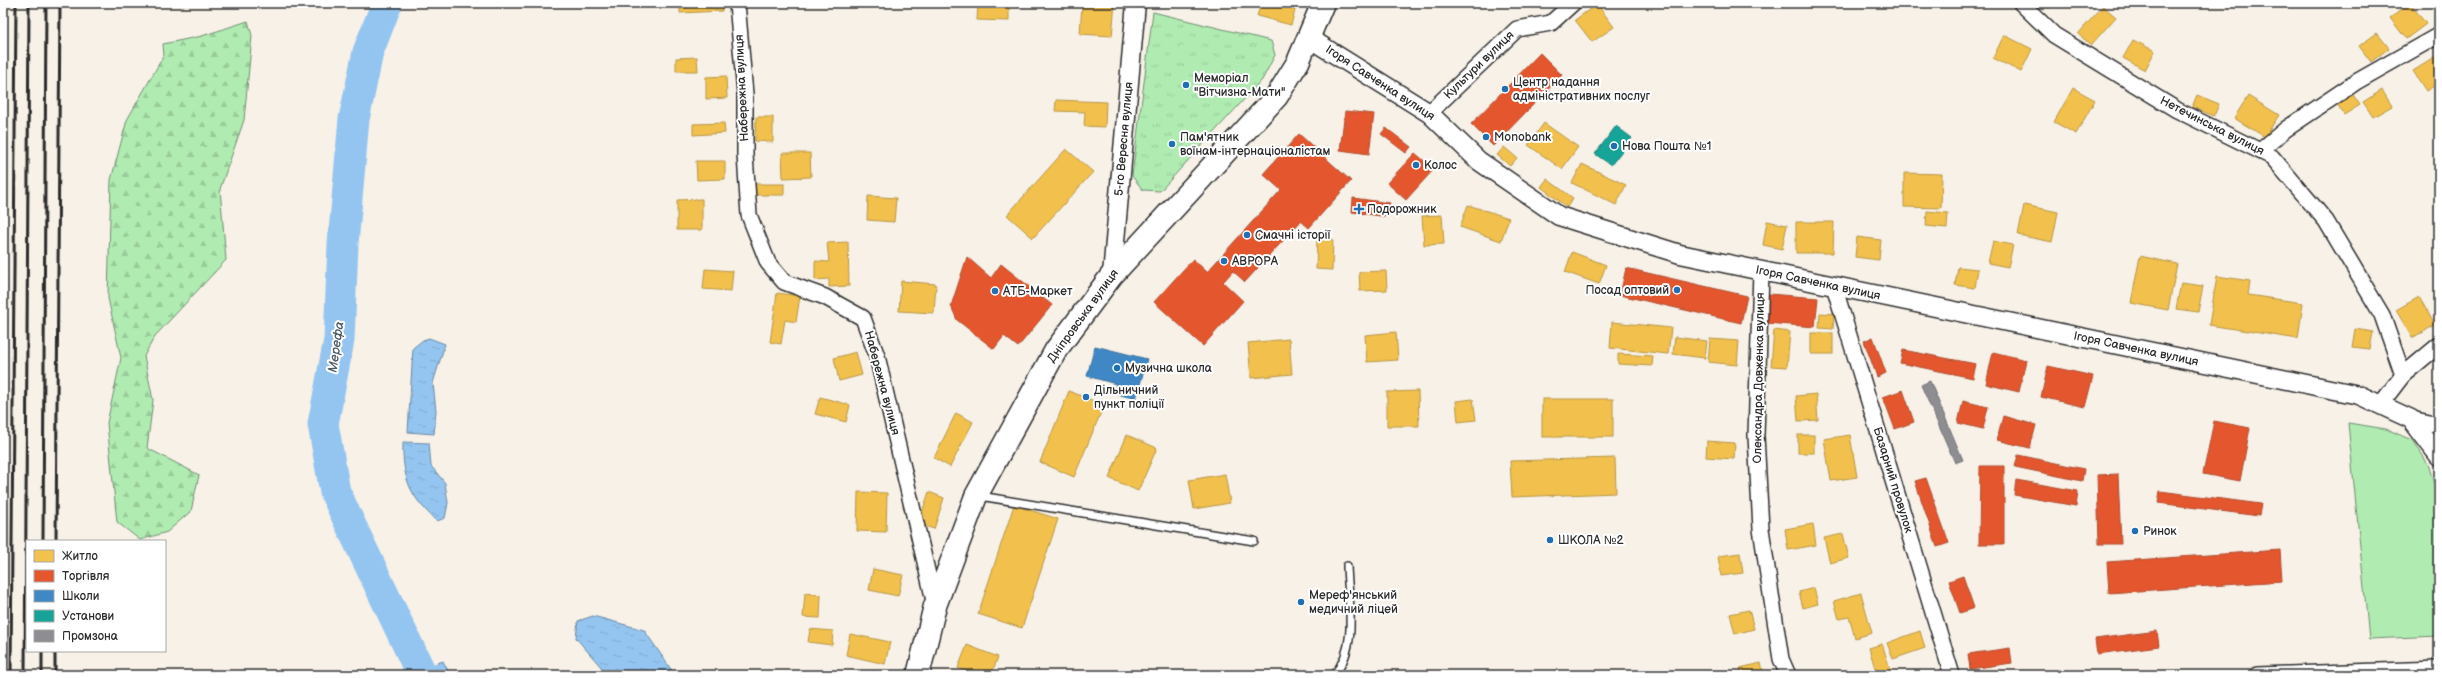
<svg xmlns="http://www.w3.org/2000/svg" width="2442" height="678" viewBox="0 0 2442 678" font-family="'Balsamiq Sans',sans-serif">
  <style>
    .grass { fill: url(#grass-tufts); stroke: #6e8c6e }
    .forest { fill: url(#forest-firs); stroke: #6e8c6e }
    .pitch { fill: #b0ecb2; stroke: #6e8c6e }
    .water { fill: url(#water-ripples); stroke: #6a87a1 }
    .homes { fill: #f2c14e; stroke: #b69444 }
    .shops { fill: #e4572e; stroke: #ac4a2d }
    .schools { fill: #3f88c5; stroke: #396c97 }
    .public { fill: #17a398; stroke: #1d7f77 }
    .industry { fill: #8d8d92; stroke: #707073 }
    .lines { fill: none; stroke-linecap: round; stroke-linejoin: round }
    .river { stroke: #94c5f0; stroke-width: 31 }
    .service-casing { stroke: #2b2b2b; stroke-width: 10 }
    .minor-casing { stroke: #2b2b2b; stroke-width: 18 }
    .tertiary-casing { stroke: #2b2b2b; stroke-width: 21 }
    .trunk-casing { stroke: #2b2b2b; stroke-width: 25 }
    .service { stroke: #fff; stroke-width: 7 }
    .minor { stroke: #fff; stroke-width: 15 }
    .tertiary { stroke: #fff; stroke-width: 18 }
    .trunk { stroke: #fff; stroke-width: 22 }
    .rail { stroke: #2b2b2b; stroke-width: 3 }
    .poi-dot { fill: #1f6fb2; stroke: #fff; stroke-width: 1.5 }
    .labels { text-anchor: middle; dominant-baseline: central; stroke-width: 4; stroke-linejoin: round; paint-order: stroke }
    .street-label { font-size: 12px; fill: #2b2b2b; stroke: #fff }
    .poi-label { font-size: 12px; fill: #2b2b2b; stroke: #fff; text-anchor: start }
    .water-label { font-size: 13px; font-style: italic; fill: #4a5966; stroke: #fff }
  </style>
  <defs>
    <pattern id="grass-tufts" width="24" height="20" patternUnits="userSpaceOnUse"><rect width="24" height="20" fill="#b0ecb2"/><path d="M3 7l-1-3M5 7V3M7 7l1-3M15 17l-1-3M17 17v-4M19 17l1-3" fill="none" stroke="#98cb99"/></pattern>
    <pattern id="forest-firs" width="22" height="20" patternUnits="userSpaceOnUse"><rect width="22" height="20" fill="#b0ecb2"/><path d="M5 1l3.5 6h-7zM16 11l3.5 6h-7z" fill="#98cb99"/></pattern>
    <pattern id="water-ripples" width="26" height="14" patternUnits="userSpaceOnUse"><rect width="26" height="14" fill="#94c5f0"/><path d="M2 4q2-2 4 0t4 0M15 11q2-2 4 0t4 0" fill="none" stroke="#80a9ce"/></pattern>
  </defs>
  <rect width="100%" height="100%" fill="#f7f1e8"/>
  <filter id="ink" filterUnits="userSpaceOnUse"><feTurbulence type="fractalNoise" baseFrequency=".025" numOctaves="2"/><feDisplacementMap in="SourceGraphic" scale="8" xChannelSelector="R" yChannelSelector="G"/><feConvolveMatrix kernelMatrix="1 2 1 2 8 2 1 2 1" color-interpolation-filters="sRGB"/></filter>
  <g filter="url(#ink)">
    <polygon class="grass" points="1153,12 1271,41 1275,55 1262,80 1160,191 1143,190 1132,176"/>
    <polygon class="forest" points="248,21 252,36 244,120 220,189 226,260 155,336 144,356 153,400 147,448 199,475 191,511 167,532 140,540 117,522 107,423 121,358 108,298 111,180 127,120 164,55 163,44 202,36"/>
    <polygon class="pitch" points="2348,423 2386,429 2413,440 2428,464 2439,500 2439,636 2369,639"/>
    <g class="water">
      <polygon points="429,338 445,344 433,383 436,411 434,434 408,432 413,348 423,340"/>
      <path d="M403 442 429 443 431 466 445 483 448 503 445 518 437 521C410 497 402 478 403 442Z"/>
      <polygon points="593,616 644,630 675,675 608,675 576,638 578,621"/>
      <polygon points="443,661 450,675 419,675 419,670"/>
    </g>
    <g class="homes">
      <polygon points="680,3 722,3 722,11 680,13"/>
      <polygon points="978,3 1009,3 1009,21 977,20"/>
      <polygon points="1082,3 1115,3 1112,36 1080,34"/>
      <polygon points="1261,3 1297,3 1291,25 1257,16"/>
      <polygon points="2044,3 2054,3 2048,8"/>
      <polygon points="2410,3 2426,24 2406,39 2390,18"/>
      <polygon points="2433,3 2439,3 2439,11"/>
      <polygon points="1597,4 1614,27 1592,42 1575,20"/>
      <polygon points="2103,6 2116,17 2091,45 2078,34"/>
      <polygon points="2377,33 2389,48 2371,62 2359,46"/>
      <polygon points="2004,35 2032,49 2021,72 1993,58"/>
      <polygon points="2133,40 2155,51 2145,70 2123,58"/>
      <polygon points="697,57 698,71 676,71 676,58"/>
      <polygon points="2434,58 2439,67 2439,83 2426,91 2413,71"/>
      <polygon points="726,76 727,98 706,99 706,77"/>
      <polygon points="2073,88 2095,100 2076,134 2054,122"/>
      <polygon points="2382,90 2392,106 2373,117 2363,102"/>
      <polygon points="2351,92 2360,105 2344,115 2336,102"/>
      <polygon points="2197,95 2219,104 2214,116 2192,107"/>
      <polygon points="2248,96 2279,115 2265,137 2234,118"/>
      <polygon points="1056,100 1106,102 1105,127 1084,126 1085,112 1055,111"/>
      <polygon points="756,117 773,117 773,142 755,141"/>
      <polygon points="724,123 725,133 693,135 693,124"/>
      <polygon points="1544,123 1578,147 1562,169 1528,145"/>
      <polygon points="1504,147 1517,158 1510,166 1497,155"/>
      <polygon points="1066,149 1093,172 1033,238 1007,215"/>
      <polygon points="782,153 810,153 811,177 783,178"/>
      <polygon points="696,161 725,161 725,179 697,180"/>
      <polygon points="1582,164 1626,185 1616,205 1572,183"/>
      <polygon points="1904,173 1942,174 1941,208 1904,207"/>
      <polygon points="1547,179 1573,198 1567,207 1541,187"/>
      <rect x="755" y="184" width="29" height="11"/>
      <polygon points="868,196 896,198 894,222 867,220"/>
      <polygon points="702,199 702,230 677,230 677,200"/>
      <polygon points="1468,205 1509,218 1501,241 1460,227"/>
      <polygon points="2024,205 2058,212 2052,242 2018,235"/>
      <polygon points="1927,211 1948,213 1947,228 1926,226"/>
      <polygon points="1442,215 1444,244 1424,245 1422,216"/>
      <polygon points="1767,221 1787,225 1782,249 1763,245"/>
      <polygon points="1796,222 1834,222 1833,253 1796,253"/>
      <polygon points="1857,237 1881,240 1879,260 1855,257"/>
      <polygon points="1317,239 1333,239 1332,270 1316,269"/>
      <polygon points="1993,241 2013,245 2008,267 1988,263"/>
      <polygon points="848,242 849,286 829,287 829,279 815,280 815,261 829,262 827,243"/>
      <polygon points="1572,252 1606,265 1599,284 1565,272"/>
      <polygon points="2140,256 2177,264 2168,310 2131,303"/>
      <polygon points="1958,267 1978,269 1975,288 1955,285"/>
      <polygon points="705,269 733,271 731,291 703,289"/>
      <polygon points="1386,271 1387,290 1360,291 1359,272"/>
      <polygon points="2217,276 2250,281 2248,295 2303,303 2298,339 2209,325"/>
      <polygon points="901,281 936,284 934,313 899,311"/>
      <polygon points="2181,283 2203,286 2198,312 2176,309"/>
      <polygon points="777,293 800,296 796,322 785,320 781,344 770,342"/>
      <polygon points="2419,297 2435,325 2412,338 2396,310"/>
      <polygon points="1820,313 1834,314 1833,329 1819,328"/>
      <polygon points="1612,322 1671,328 1668,354 1610,348"/>
      <polygon points="2355,329 2373,332 2370,349 2352,347"/>
      <polygon points="1774,330 1790,332 1787,367 1771,366"/>
      <polygon points="1396,332 1398,360 1367,362 1365,335"/>
      <rect x="1811" y="333" width="22" height="21"/>
      <polygon points="1675,337 1707,341 1705,358 1673,354"/>
      <polygon points="1289,339 1292,374 1251,378 1248,343"/>
      <polygon points="1710,339 1739,341 1737,365 1708,362"/>
      <polygon points="856,352 862,375 839,381 834,358"/>
      <polygon points="1618,354 1653,356 1652,366 1618,364"/>
      <polygon points="1069,391 1104,405 1074,477 1040,462"/>
      <polygon points="1418,391 1419,426 1387,426 1387,392"/>
      <polygon points="1816,394 1818,420 1798,421 1796,396"/>
      <polygon points="820,397 850,405 846,422 815,414"/>
      <polygon points="1473,399 1476,420 1458,422 1456,401"/>
      <rect x="1542" y="399" width="71" height="38"/>
      <polygon points="956,413 973,422 950,467 934,458"/>
      <polygon points="1127,435 1157,448 1138,491 1109,478"/>
      <rect x="1798" y="435" width="16" height="18"/>
      <polygon points="1850,435 1857,477 1831,481 1824,439"/>
      <polygon points="1707,441 1735,443 1734,459 1706,457"/>
      <polygon points="1615,458 1616,493 1512,497 1510,461"/>
      <polygon points="1225,474 1230,503 1194,509 1189,480"/>
      <polygon points="858,492 887,493 886,532 857,531"/>
      <polygon points="929,492 944,498 934,529 918,524"/>
      <polygon points="1014,505 1058,519 1022,628 978,614"/>
      <polygon points="1813,524 1816,545 1788,550 1785,529"/>
      <polygon points="1843,534 1849,558 1830,563 1824,538"/>
      <polygon points="1740,553 1743,573 1721,576 1718,556"/>
      <polygon points="873,569 903,575 898,596 869,590"/>
      <polygon points="1814,588 1818,604 1803,608 1799,592"/>
      <polygon points="805,593 821,595 820,618 803,617"/>
      <polygon points="1861,593 1872,633 1855,638 1849,617 1839,619 1834,601"/>
      <polygon points="1749,610 1754,629 1735,634 1730,614"/>
      <polygon points="810,629 833,631 832,645 808,642"/>
      <polygon points="1920,631 1925,648 1893,659 1887,643"/>
      <polygon points="850,634 890,642 885,664 846,655"/>
      <polygon points="1882,644 1892,675 1877,675 1869,648"/>
      <polygon points="967,645 998,657 991,675 975,675 958,668"/>
      <polygon points="1761,663 1764,675 1742,675 1740,668"/>
    </g>
    <g class="shops">
      <polygon points="1540,53 1562,75 1493,146 1471,124"/>
      <polygon points="1345,111 1374,114 1369,154 1340,150"/>
      <polygon points="1386,128 1411,147 1406,153 1381,134"/>
      <polygon points="1299,134 1351,181 1309,228 1301,221 1245,282 1233,271 1223,282 1243,301 1203,346 1154,302 1193,259 1207,272 1281,190 1263,174"/>
      <polygon points="1415,153 1434,169 1406,200 1387,183"/>
      <polygon points="1353,198 1390,203 1388,217 1352,212"/>
      <polygon points="967,257 991,278 1001,264 1052,305 1018,347 1004,336 994,349 957,320 951,306"/>
      <polygon points="1626,268 1747,296 1741,323 1620,295"/>
      <polygon points="1769,294 1818,298 1815,327 1766,323"/>
      <polygon points="1873,337 1886,373 1877,377 1864,341"/>
      <polygon points="1903,350 1976,364 1973,378 1900,363"/>
      <polygon points="1993,352 2026,360 2019,392 1986,384"/>
      <polygon points="2048,366 2093,376 2085,407 2041,397"/>
      <polygon points="1903,390 1914,422 1895,429 1883,397"/>
      <polygon points="1963,401 1988,407 1983,429 1958,423"/>
      <polygon points="2003,416 2036,425 2030,448 1997,440"/>
      <polygon points="2214,421 2250,428 2240,481 2203,474"/>
      <polygon points="2018,455 2084,469 2082,481 2015,467"/>
      <polygon points="1980,466 2004,466 2004,544 1979,544"/>
      <polygon points="2118,474 2121,544 2099,544 2097,475"/>
      <polygon points="1926,478 1949,543 1937,547 1915,481"/>
      <polygon points="2016,480 2078,491 2076,506 2014,495"/>
      <polygon points="2160,491 2261,504 2259,516 2158,503"/>
      <polygon points="2280,550 2282,581 2109,593 2107,562"/>
      <polygon points="1963,576 1974,608 1960,613 1949,581"/>
      <polygon points="2157,631 2159,646 2097,654 2095,639"/>
      <polygon points="2010,648 2012,663 1970,669 1968,654"/>
    </g>
    <polygon class="schools" points="1095,346 1147,359 1136,399 1114,393 1116,384 1087,376"/>
    <polygon class="public" points="1616,126 1632,138 1611,165 1595,154"/>
    <polygon class="industry" points="1930,381 1963,460 1955,463 1921,385"/>
    <g class="lines">
      <polyline class="river" points="387,3 368,52 354,119 343,244 339,340 323,424 335,492 422,675"/>
      <g class="service-casing">
        <g id="service">
          <polyline points="980,496 1254,541"/>
          <path d="M1334 675C1359 646 1348 601 1347 566"/>
        </g>
      </g>
      <g class="minor-casing">
        <g id="minor">
          <polyline points="737,3 745,94 745,155 749,215 768,263 784,282 825,297 863,318 877,356 935,605"/>
          <polyline points="2021,3 2054,35 2177,110 2272,157 2326,221 2382,315 2403,375"/>
          <polyline points="1429,113 1517,29 1551,23 1573,3"/>
          <polyline points="2260,151 2286,129 2356,82 2439,35"/>
          <polyline points="1761,271 1756,436 1761,529 1781,659 1788,675"/>
          <polyline points="1834,286 1952,675"/>
          <polyline points="2380,405 2403,375 2439,345"/>
          <polyline points="2411,419 2439,425"/>
          <polyline points="2257,675 2439,669"/>
        </g>
      </g>
      <g class="tertiary-casing">
        <g id="tertiary">
          <polyline points="1309,38 1429,113 1479,161 1559,216 1680,254 2359,395 2411,419 2439,456"/>
          <polyline points="1112,275 1136,3"/>
        </g>
      </g>
      <g class="trunk-casing">
        <polyline id="trunk" points="918,675 935,606 976,496 1056,350 1112,275 1277,96 1298,62 1323,3"/>
      </g>
      <use href="#service" class="service"/>
      <use href="#minor" class="minor"/>
      <use href="#tertiary" class="tertiary"/>
      <use href="#trunk" class="trunk"/>
      <g class="rail">
        <polyline points="43,541 46,3"/>
        <polyline points="56,541 60,3"/>
        <polyline points="11,675 16,3"/>
        <polyline points="25,675 29,3"/>
        <polyline points="42,675 42,651"/>
        <polyline points="55,675 55,651"/>
      </g>
    </g>
  </g>
  <g class="poi-dot">
    <circle cx="1186" cy="85" r="4"/>
    <circle cx="1505" cy="89" r="4"/>
    <circle cx="1486" cy="137" r="4"/>
    <circle cx="1172" cy="144" r="4"/>
    <circle cx="1614" cy="146" r="4"/>
    <circle cx="1416" cy="165" r="4"/>
    <path d="M1357 203h4v4h4v4h-4v4h-4v-4h-4v-4h4z"/>
    <circle cx="1247" cy="235" r="4"/>
    <circle cx="1224" cy="261" r="4"/>
    <circle cx="1677" cy="290" r="4"/>
    <circle cx="995" cy="291" r="4"/>
    <circle cx="1117" cy="368" r="4"/>
    <circle cx="1086" cy="397" r="4"/>
    <circle cx="2135" cy="531" r="4"/>
    <circle cx="1550" cy="540" r="4"/>
    <circle cx="1301" cy="602" r="4"/>
  </g>
  <g class="labels">
    <g class="street-label">
      <text transform="translate(1479 65) rotate(-44)">Культури вулиця</text>
      <text transform="translate(1380 83) rotate(33)">Ігоря Савченка вулиця</text>
      <text transform="translate(742 88) rotate(-93)">Набережна вулиця</text>
      <text transform="translate(2212 126) rotate(27)">Нетечинська вулиця</text>
      <text transform="translate(1124 139) rotate(-85)">5-го Вересня вулиця</text>
      <text transform="translate(1818 283) rotate(12)">Ігоря Савченка вулиця</text>
      <text transform="translate(1083 316) rotate(-54)">Дніпровська вулиця</text>
      <text transform="translate(2136 349) rotate(12)">Ігоря Савченка вулиця</text>
      <text transform="translate(1759 378) rotate(-89)">Олександра Довженка вулиця</text>
      <text transform="translate(882 383) rotate(75)">Набережна вулиця</text>
      <text transform="translate(1893 480) rotate(73)">Базарний провулок</text>
    </g>
    <g class="poi-label">
      <text x="1194" y="78">Меморіал<tspan x="1194" dy="14">"Вітчизна-Мати"</tspan></text>
      <text x="1513" y="82">Центр надання<tspan x="1513" dy="14">адміністративних послуг</tspan></text>
      <text x="1180" y="137">Пам'ятник<tspan x="1180" dy="14">воїнам-інтернаціоналістам</tspan></text>
      <text x="1494" y="137">Monobank</text>
      <text x="1622" y="146">Нова Пошта №1</text>
      <text x="1424" y="165">Колос</text>
      <text x="1367" y="209">Подорожник</text>
      <text x="1255" y="235">Смачні історії</text>
      <text x="1232" y="261">АВРОРА</text>
      <text x="1669" y="290" text-anchor="end">Посад оптовий</text>
      <text x="1003" y="291">АТБ-Маркет</text>
      <text x="1125" y="368">Музична школа</text>
      <text x="1094" y="390">Дільничний<tspan x="1094" dy="14">пункт поліції</tspan></text>
      <text x="2143" y="531">Ринок</text>
      <text x="1558" y="540">ШКОЛА №2</text>
      <text x="1309" y="595">Мереф'янський<tspan x="1309" dy="14">медичний ліцей</tspan></text>
    </g>
    <g class="water-label">
      <text transform="translate(336 347) rotate(-82)">Мерефа</text>
    </g>
  </g>
  <rect width="2442" height="678" fill="none" stroke="#fff" stroke-width="16"/>
  <rect x="8" y="8" width="2426" height="662" fill="none" stroke="#2b2b2b" stroke-width="1.5" filter="url(#ink)"/>
  <rect x="26" y="540" width="140" height="112" fill="#ffffff" stroke="#aaaaaa"/>
  <rect x="34" y="550" width="20" height="12" fill="#f2c14e" stroke="#aaaaaa"/>
  <text x="62" y="560" font-size="12" fill="#2b2b2b">Житло</text>
  <rect x="34" y="570" width="20" height="12" fill="#e4572e" stroke="#aaaaaa"/>
  <text x="62" y="580" font-size="12" fill="#2b2b2b">Торгівля</text>
  <rect x="34" y="590" width="20" height="12" fill="#3f88c5" stroke="#aaaaaa"/>
  <text x="62" y="600" font-size="12" fill="#2b2b2b">Школи</text>
  <rect x="34" y="610" width="20" height="12" fill="#17a398" stroke="#aaaaaa"/>
  <text x="62" y="620" font-size="12" fill="#2b2b2b">Установи</text>
  <rect x="34" y="630" width="20" height="12" fill="#8d8d92" stroke="#aaaaaa"/>
  <text x="62" y="640" font-size="12" fill="#2b2b2b">Промзона</text>
</svg>
